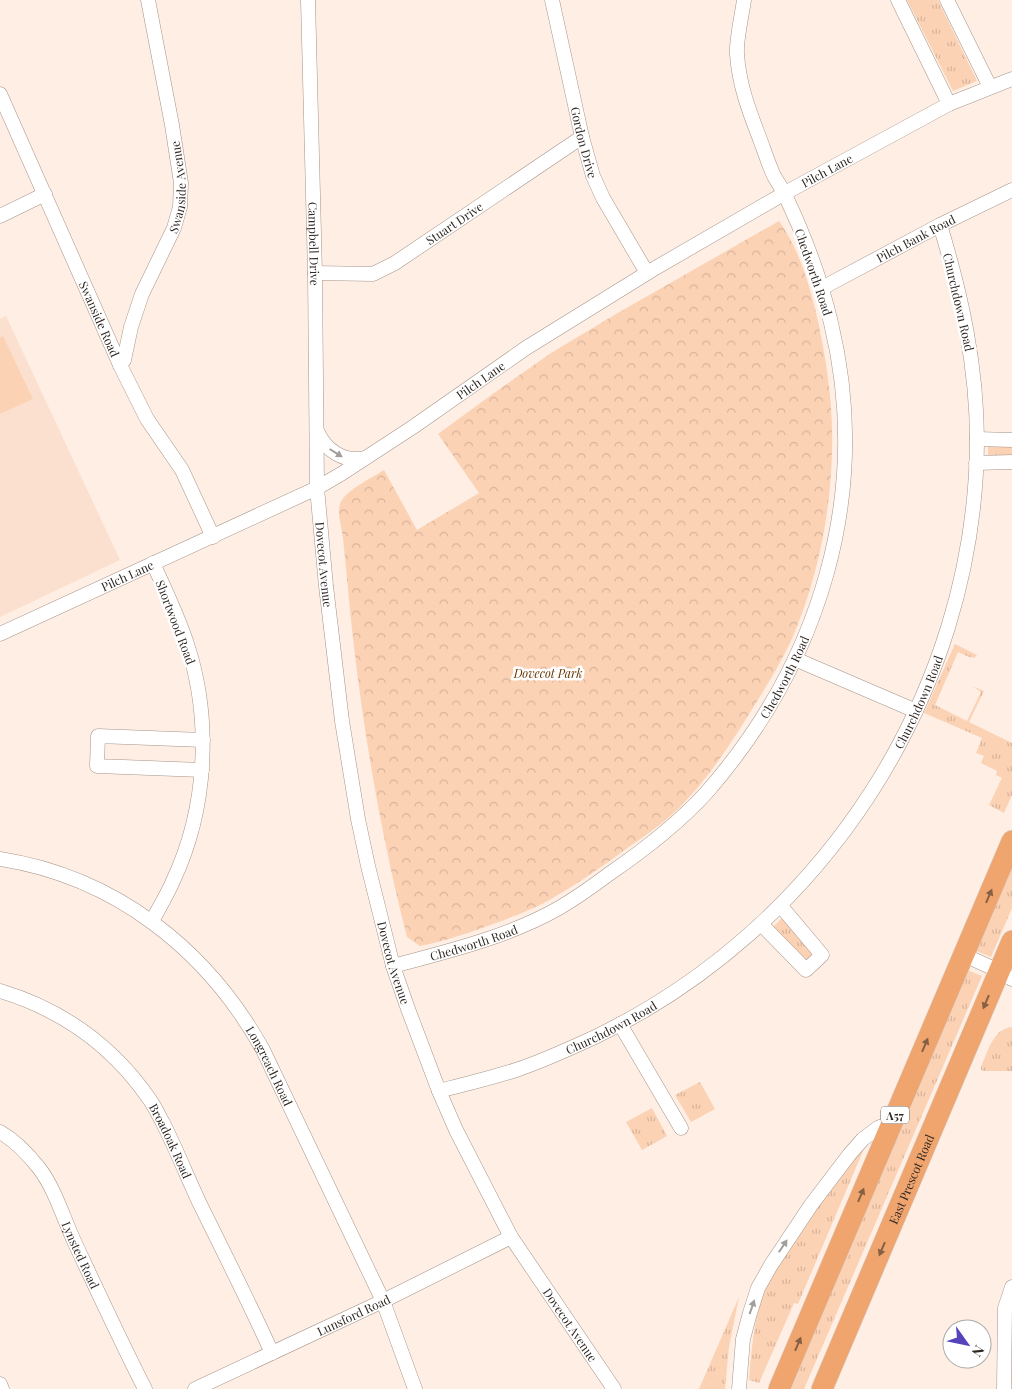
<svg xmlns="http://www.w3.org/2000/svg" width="1012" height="1389" viewBox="0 0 1012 1389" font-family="'Playfair Display',serif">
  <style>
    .built { fill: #fbe0cf }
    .grass { fill: url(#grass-tufts) }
    .park { fill: url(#park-crowns) }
    .pitch { fill: #fcd2b5 }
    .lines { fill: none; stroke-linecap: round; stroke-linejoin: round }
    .minor-casing { stroke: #a69488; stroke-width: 15 }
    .highway-casing { stroke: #d5d4d3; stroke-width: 22 }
    .minor { stroke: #fff; stroke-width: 14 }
    .highway { stroke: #f0a56f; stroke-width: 21 }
    .oneway { fill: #a19e9c }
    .oneway2 { fill: #856045 }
    .labels { text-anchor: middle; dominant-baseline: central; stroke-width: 5; stroke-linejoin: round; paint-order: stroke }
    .shield { fill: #fff; stroke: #6d6864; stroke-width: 1 }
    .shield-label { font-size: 11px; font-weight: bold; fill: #2e2722 }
    .street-label { font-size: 12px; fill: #2e2722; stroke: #fff }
    .park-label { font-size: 12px; font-style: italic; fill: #683300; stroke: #fff }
  </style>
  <defs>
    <pattern id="grass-tufts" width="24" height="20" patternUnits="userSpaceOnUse" patternTransform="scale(1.25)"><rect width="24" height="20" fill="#fcd2b5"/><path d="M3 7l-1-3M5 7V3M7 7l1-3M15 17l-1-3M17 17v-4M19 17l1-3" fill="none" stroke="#d8b49b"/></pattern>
    <pattern id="park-crowns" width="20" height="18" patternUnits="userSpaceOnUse" patternTransform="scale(1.25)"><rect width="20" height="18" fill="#fcd2b5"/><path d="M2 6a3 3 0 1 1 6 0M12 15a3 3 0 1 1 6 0" fill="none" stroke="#d8b49b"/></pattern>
  </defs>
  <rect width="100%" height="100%" fill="#feeee4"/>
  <polygon class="built" points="6,316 120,560 0,617 0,319"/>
  <g class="grass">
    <polygon points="907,0 938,0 977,81 953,91"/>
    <polygon points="988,443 1012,444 1012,460 988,460"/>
    <polygon points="955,644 977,655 974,658 969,657 958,652 935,705 967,721 981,692 972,686 984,691 969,722 1012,743 1012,795 1004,813 989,805 1002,778 996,775 997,771 981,763 984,756 976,753 982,738 924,713"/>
    <polygon points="1012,862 1012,908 991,957 974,950"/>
    <polygon points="784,916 815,953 802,964 770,930"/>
    <polygon points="967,970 982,976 804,1389 790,1389"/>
    <path d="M1012 1027V1071H984L981 1070V1067C988 1051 993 1029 1012 1027Z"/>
    <polygon points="700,1082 715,1109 691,1122 675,1095"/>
    <polygon points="652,1108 667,1136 642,1150 626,1122"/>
    <path d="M859 1149 863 1151 798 1304 794 1303 759 1383 749 1380C751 1353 754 1318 764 1293 772 1274 783 1257 794 1240 815 1209 837 1179 859 1149Z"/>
    <polygon points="739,1297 729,1347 725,1389 699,1389"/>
  </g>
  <path class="park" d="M779 221C807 259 820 324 827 371 840 455 828 550 796 629 783 661 764 690 746 719 726 751 705 782 678 809 662 825 641 838 622 852 601 867 579 883 556 896 537 908 517 915 496 923 471 932 446 941 420 946L407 937C376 816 357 693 346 568 345 558 344 548 343 538 342 529 337 513 340 504 344 491 372 478 384 470L417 530 479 493 438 434 494 393 551 353 616 314Z"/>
  <polygon class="pitch" points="3,336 33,399 0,414 0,338"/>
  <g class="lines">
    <g class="minor-casing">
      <g id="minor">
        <path id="s1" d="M308 0 315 273 317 488 326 586 342 721 358 819 368 866 393 966 408 1009 439 1091 456 1130 511 1237 614 1389"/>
        <path id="s2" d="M552 0 582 137 593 176 603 198 647 273"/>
        <polyline points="898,0 949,104"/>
        <polyline points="947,0 990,87"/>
        <path id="s3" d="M0 94 120 365 147 419 182 470 213 537"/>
        <polyline points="0,216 45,194"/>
        <path id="s4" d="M315 273 373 274 395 263 582 137"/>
        <path id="s5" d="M822 288 940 225 1012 190"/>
        <path id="s6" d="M120 365 124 360 131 327 142 294 174 228 180 207 181 183 172 125 148 0"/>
        <path d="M317 431C325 450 344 463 365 458"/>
        <polyline points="977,439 1012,440"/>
        <polyline points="976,463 1012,462"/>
        <path id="s7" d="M0 634 317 488 341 474 413 427 526 348 652 270 785 193 949 104 1012 79"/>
        <polyline points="795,659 916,711"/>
        <polyline points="202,770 97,766 98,736 203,740"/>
        <path id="s8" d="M0 859C115 877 207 949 263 1050L383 1301 415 1389"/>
        <path d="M152 921C159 908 167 895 173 881 207 809 212 720 187 644 178 616 165 590 153 563"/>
        <polyline points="761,924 806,970 822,955 780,905"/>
        <polyline points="964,955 999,971 1012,979"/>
        <path id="s9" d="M393 966C449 951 508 937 559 908 576 898 593 886 609 874 644 850 678 824 707 792 821 661 872 493 831 323 821 280 805 237 786 197 783 190 778 183 774 176 769 165 765 153 761 142 750 113 739 86 737 54 736 40 742 15 744 0"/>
        <path id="s10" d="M0 991C63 1010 113 1046 150 1100 155 1107 159 1116 163 1123 176 1149 187 1176 199 1202 224 1253 249 1302 272 1353"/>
        <polyline points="620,1024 681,1128"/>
        <path id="s11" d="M439 1091C465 1084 491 1078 516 1070 543 1061 569 1049 595 1037 821 928 975 696 977 442 977 367 962 297 940 225"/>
        <path id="s12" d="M0 1132C16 1141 28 1154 39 1168 55 1189 63 1217 74 1241 97 1290 120 1340 145 1389"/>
        <polyline points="0,1384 2,1389"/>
        <path id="s13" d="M195 1389 383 1301 511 1237"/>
        <polyline points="739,1389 743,1339 750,1313 758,1288 771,1265 811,1205 849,1155 863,1139 878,1128 892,1122"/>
        <polyline points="1004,1389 1005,1308 1012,1287"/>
      </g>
    </g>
    <g class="highway-casing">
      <g id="highway">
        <polyline points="779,1389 1012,841"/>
        <path id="s14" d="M822 1389 1012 941"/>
      </g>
    </g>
    <use href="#minor" class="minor"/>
    <use href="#highway" class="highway"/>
  </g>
  <defs><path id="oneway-solid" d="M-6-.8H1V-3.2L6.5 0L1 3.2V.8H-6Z" transform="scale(1.25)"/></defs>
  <g class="oneway">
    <use href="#oneway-solid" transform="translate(336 453) rotate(32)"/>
    <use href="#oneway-solid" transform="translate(783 1246) rotate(-56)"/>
    <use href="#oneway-solid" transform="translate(752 1307) rotate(-71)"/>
  </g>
  <g class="oneway2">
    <use href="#oneway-solid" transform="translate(989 896) rotate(-67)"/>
    <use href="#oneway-solid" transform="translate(986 1002) rotate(113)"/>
    <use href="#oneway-solid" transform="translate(925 1045) rotate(-67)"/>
    <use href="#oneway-solid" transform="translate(861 1195) rotate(-67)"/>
    <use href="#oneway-solid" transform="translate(882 1249) rotate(113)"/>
    <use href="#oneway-solid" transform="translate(798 1344) rotate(-67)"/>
  </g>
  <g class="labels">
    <rect class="shield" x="881" y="1106.5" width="28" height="17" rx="4"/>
    <g class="shield-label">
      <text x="895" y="1115">A57</text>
    </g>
    <g class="street-label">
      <text stroke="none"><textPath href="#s2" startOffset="146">Gordon Drive</textPath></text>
      <text stroke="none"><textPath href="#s7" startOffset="950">Pilch Lane</textPath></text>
      <text stroke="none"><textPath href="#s6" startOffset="190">Swanside Avenue</textPath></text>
      <text stroke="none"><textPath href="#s4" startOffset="154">Stuart Drive</textPath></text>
      <text stroke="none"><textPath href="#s5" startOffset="106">Pilch Bank Road</textPath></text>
      <text stroke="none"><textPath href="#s1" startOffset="244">Campbell Drive</textPath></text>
      <text transform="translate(814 272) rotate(71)">Chedworth Road</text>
      <text transform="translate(959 302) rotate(77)">Churchdown Road</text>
      <text stroke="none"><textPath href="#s3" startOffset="246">Swanside Road</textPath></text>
      <text stroke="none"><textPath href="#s7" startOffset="545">Pilch Lane</textPath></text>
      <text stroke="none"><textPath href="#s1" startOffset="565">Dovecot Avenue</textPath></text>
      <text stroke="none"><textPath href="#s7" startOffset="140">Pilch Lane</textPath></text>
      <text transform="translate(176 622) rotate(69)">Shortwood Road</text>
      <text stroke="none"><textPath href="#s9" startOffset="504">Chedworth Road</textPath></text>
      <text stroke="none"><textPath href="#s11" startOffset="641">Churchdown Road</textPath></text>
      <text stroke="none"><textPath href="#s9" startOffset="84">Chedworth Road</textPath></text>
      <text stroke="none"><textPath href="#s1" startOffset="970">Dovecot Avenue</textPath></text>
      <text stroke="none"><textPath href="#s11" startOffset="184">Churchdown Road</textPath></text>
      <text stroke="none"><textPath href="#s8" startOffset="354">Longreach Road</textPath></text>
      <text stroke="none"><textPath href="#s10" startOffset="235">Broadoak Road</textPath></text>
      <text stroke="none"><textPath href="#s14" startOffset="228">East Prescot Road</textPath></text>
      <text stroke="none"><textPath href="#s12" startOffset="150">Lynsted Road</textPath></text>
      <text stroke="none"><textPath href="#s13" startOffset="175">Lunsford Road</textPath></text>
      <text stroke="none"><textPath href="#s1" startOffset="1375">Dovecot Avenue</textPath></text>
    </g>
    <g class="park-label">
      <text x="548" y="673">Dovecot Park</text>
    </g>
  </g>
  <g transform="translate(967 1344) rotate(123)"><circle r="24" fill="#ffffff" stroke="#aba9a7"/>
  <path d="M0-4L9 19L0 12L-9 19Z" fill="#5443bb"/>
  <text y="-8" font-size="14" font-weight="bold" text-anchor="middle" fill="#2e2722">N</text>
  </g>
</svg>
